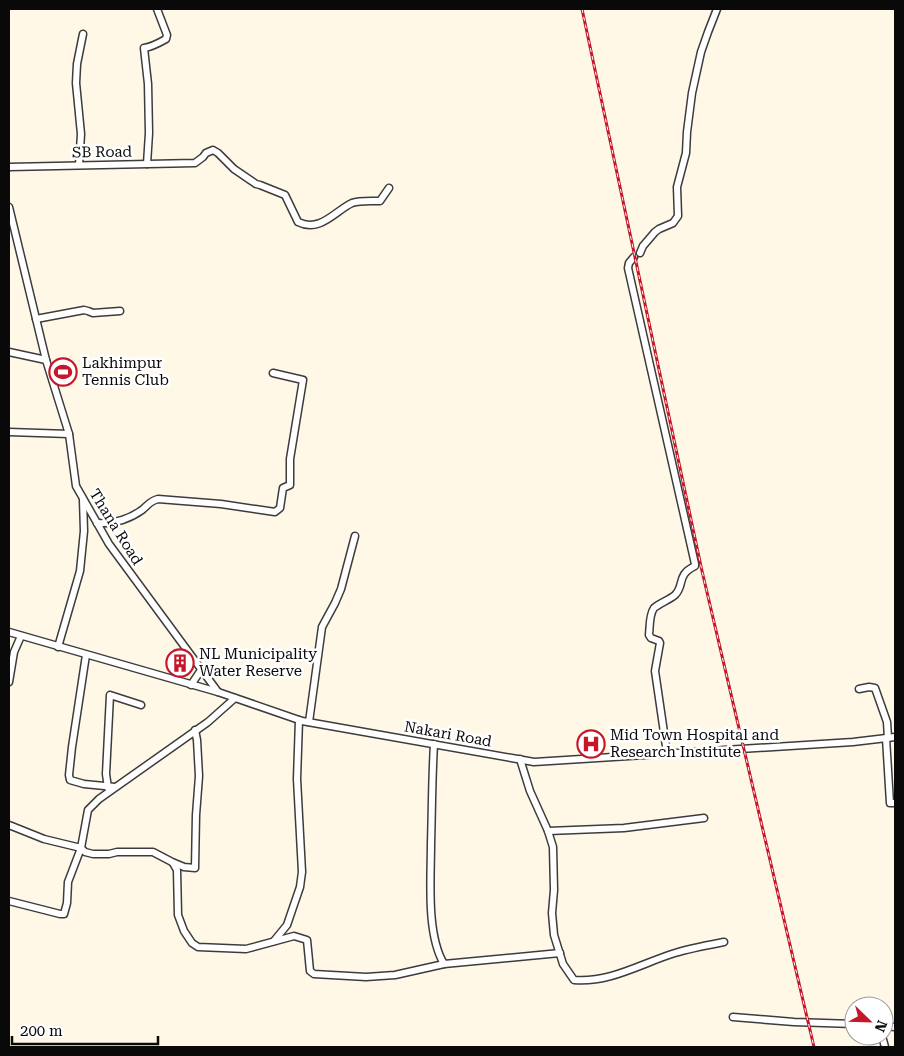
<svg xmlns="http://www.w3.org/2000/svg" width="904" height="1056" viewBox="0 0 904 1056" font-family="'Roboto Serif',serif">
  <style>
    .lines { fill: none; stroke-linecap: round; stroke-linejoin: round }
    .minor-casing { stroke: #3c3c3c; stroke-width: 9 }
    .minor { stroke: #fff; stroke-width: 6 }
    .rail-casing { stroke: #c5162a; stroke-width: 3 }
    .rail { stroke: #fff; stroke-width: 1; stroke-dasharray: 4; stroke-linecap: butt }
    .labels { text-anchor: middle; dominant-baseline: central; stroke-width: 5; stroke-linejoin: round; paint-order: stroke }
    .street-label { font-size: 15px; fill: #090909; stroke: #fff }
    .poi-label { font-size: 15px; fill: #090909; stroke: #fff; text-anchor: start }
  </style>
  <rect width="100%" height="100%" fill="#fff8e6"/>
  <g class="lines">
    <g class="minor-casing">
      <g id="minor">
        <path d="M147 164 149 133 148 84 144 48C152 47 159 43 166 39L167 35 157 9"/>
        <polyline points="79,165 81,134 76,83 77,64 83,34"/>
        <path d="M9 167 195 163 203 157 206 153 213 150 218 153 234 169 256 184 260 185 285 195 298 222C320 233 335 211 352 203 360 200 372 201 380 201L389 188"/>
        <polyline points="9,207 46,360 69,434 76,486 109,544 218,692"/>
        <polyline points="640,253 643,246 655,232 659,229 673,223 678,216 677,187 686,153 687,132 692,93 701,52 708,32 717,9"/>
        <path d="M634 257 629 263 628 268 695 564V566C676 575 685 585 675 595 669 600 660 603 654 608 649 615 650 626 649 635L651 638 659 641 660 643 655 671 667 753"/>
        <polyline points="36,319 84,310 88,311 93,313 120,311"/>
        <polyline points="9,352 46,360"/>
        <polyline points="9,432 69,434"/>
        <path d="M97 523C114 524 128 520 142 510 148 505 150 501 158 499L221 504 275 512 280 508 283 488 290 485V459L303 380 273 373"/>
        <polyline points="9,632 218,692 302,721 534,762 853,742 895,737"/>
        <polyline points="58,647 80,571 84,531 83,500"/>
        <polyline points="86,655 72,747 69,775 70,780 84,784 115,787"/>
        <polyline points="9,682 14,652 21,636"/>
        <polyline points="191,685 201,670"/>
        <polyline points="859,689 869,687 875,688 887,722 888,738"/>
        <polyline points="309,722 322,627 335,603 341,589 355,536"/>
        <polyline points="886,738 890,803 895,803"/>
        <path d="M434 744C432 777 432 810 431 844 431 878 426 934 444 964L560 953"/>
        <path d="M520 759 530 791 548 831 553 847 554 890 552 913 554 935 563 964 574 980C610 983 642 963 675 953 691 948 708 945 724 942"/>
        <polyline points="108,788 106,774 110,695 141,705"/>
        <polyline points="9,825 44,839 81,848 88,810 99,799 208,722 235,698"/>
        <polyline points="548,831 624,828 704,818"/>
        <polyline points="173,863 177,870 178,915 184,931 192,943 198,947 246,949 294,936 307,940 310,971 314,974 366,977 395,975 444,964"/>
        <polyline points="9,901 60,914 64,914 67,903 68,882 81,848 85,852 93,854 109,854 117,852 153,852 172,862 184,867 195,868 196,815 199,776 197,740 195,730"/>
        <polyline points="274,941 287,925 300,887 302,872 297,779 299,720"/>
        <polyline points="733,1017 794,1022 854,1024"/>
        <polyline points="884,1026 895,1027"/>
        <polyline points="882,1036 885,1047"/>
      </g>
    </g>
    <use href="#minor" class="minor"/>
    <g class="rail-casing">
      <polyline id="rail" points="582,9 702,571 814,1047"/>
    </g>
    <use href="#rail" class="rail"/>
  </g>
  <defs>
    <g id="stadium-ring" transform="scale(1.4375)"><circle r="9.5" fill="#fff" stroke="#c5162a" stroke-width="1.5"/><path d="M0-5a6.5 5 0 1 0 0 10a6.5 5 0 1 0 0-10ZM-3.5-1.8h7v3.6h-7Z" fill="#c5162a"/></g>
    <g id="building-ring" transform="scale(1.4375)"><circle r="9.5" fill="#fff" stroke="#c5162a" stroke-width="1.5"/><path d="M-4-6H4V6H1V3H-1V6H-4ZM-2.5-4.3h1.7v1.8h-1.7ZM.8-4.3h1.7v1.8H.8ZM-2.5-1h1.7V.8h-1.7ZM.8-1h1.7V.8H.8Z" fill="#c5162a"/></g>
    <g id="hospital-ring" transform="scale(1.4375)"><circle r="9.5" fill="#fff" stroke="#c5162a" stroke-width="1.5"/><path d="M-5-5h3v3.5h4V-5h3V5h-3V1.5h-4V5h-3Z" fill="#c5162a"/></g>
  </defs>
  <g fill-rule="evenodd">
    <use href="#stadium-ring" x="63" y="372"/>
    <use href="#building-ring" x="180" y="663"/>
    <use href="#hospital-ring" x="591" y="744"/>
  </g>
  <g class="labels">
    <g class="street-label">
      <text transform="translate(102 152) rotate(-1)">SB Road</text>
      <text transform="translate(116 527) rotate(58)">Thana Road</text>
      <text transform="translate(448 734) rotate(10)">Nakari Road</text>
    </g>
    <g class="poi-label">
      <text x="82" y="363">Lakhimpur<tspan x="82" dy="17">Tennis Club</tspan></text>
      <text x="199" y="654">NL Municipality<tspan x="199" dy="17">Water Reserve</tspan></text>
      <text x="610" y="735">Mid Town Hospital and<tspan x="610" dy="17">Research Institute</tspan></text>
    </g>
  </g>
  <rect width="904" height="1056" fill="none" stroke="#090909" stroke-width="20"/>
  <g transform="translate(869 1021) rotate(113)"><circle r="24" fill="#ffffff" stroke="#9d9d9d"/>
  <path d="M0-4L9 19L0 12L-9 19Z" fill="#c5162a"/>
  <text y="-8" font-size="14" font-weight="bold" text-anchor="middle" fill="#090909">N</text>
  </g>
  <path d="M12 1036v8h146v-8" fill="none" stroke="#090909" stroke-width="2.5"/>
  <text x="20" y="1036" font-size="15" fill="#090909" stroke="#ffffff" stroke-width="4" paint-order="stroke">200 m</text>
</svg>
